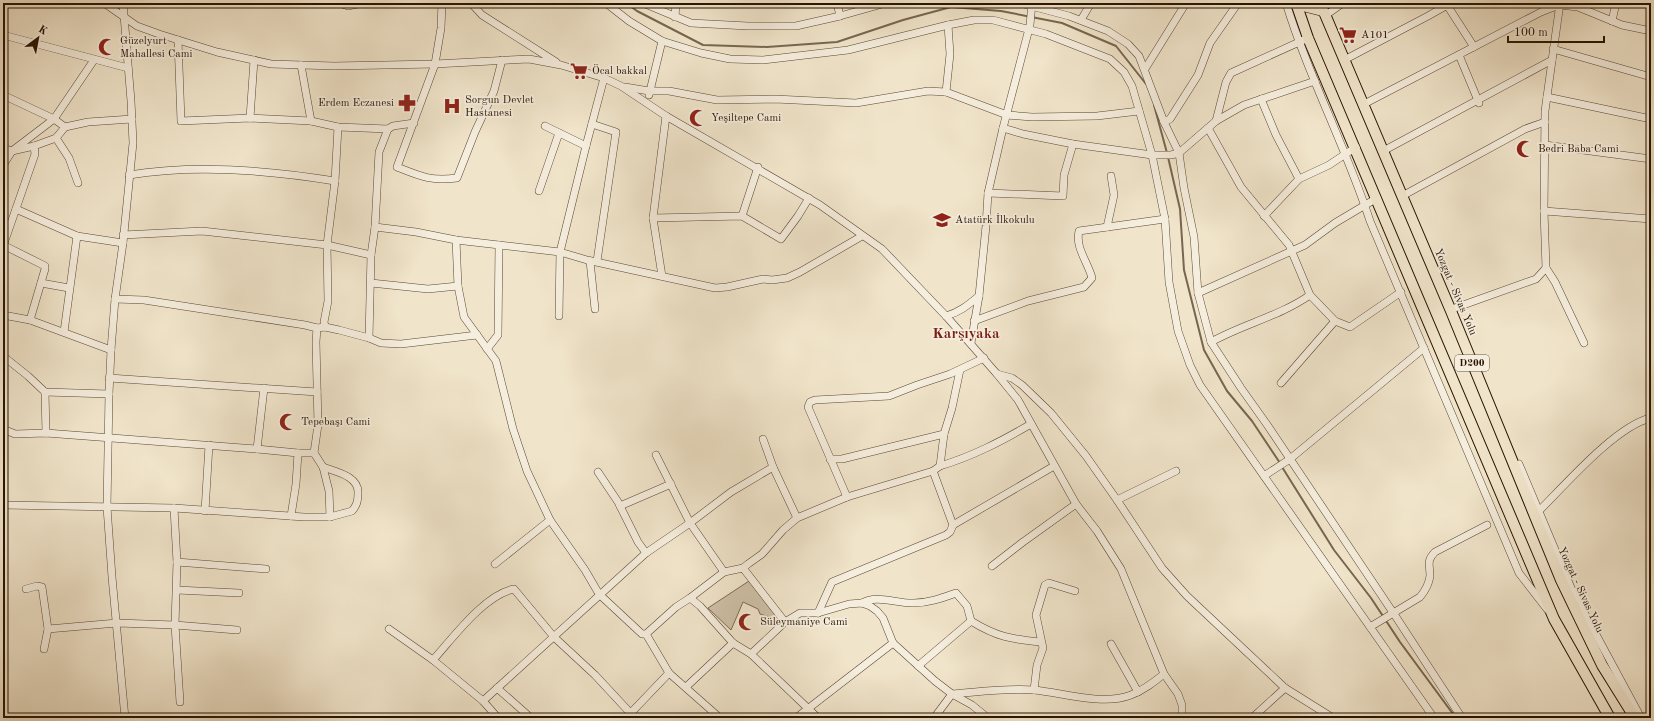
<svg xmlns="http://www.w3.org/2000/svg" width="1654" height="721" viewBox="0 0 1654 721" font-family="'Old Standard TT',serif">
  <style>
    .green { fill: #cec0a8; stroke: #7b6a54 }
    .lines { fill: none; stroke-linecap: round; stroke-linejoin: round }
    .stream { stroke: #776650; stroke-width: 2 }
    .minor-casing { stroke: #5a4732; stroke-width: 8 }
    .major-casing { stroke: #281300; stroke-width: 10 }
    .highway-casing { stroke: #281300; stroke-width: 12 }
    .minor { stroke: #f5eddd; stroke-width: 7 }
    .major { stroke: #f0e4ca; stroke-width: 9 }
    .highway { stroke: #f0e4ca; stroke-width: 10 }
    .labels { text-anchor: middle; dominant-baseline: central; stroke-width: 3.5; stroke-linejoin: round; paint-order: stroke }
    .shield { fill: #f5eddd; stroke: #665442; stroke-width: 1 }
    .shield-label { font-size: 10px; font-weight: bold; fill: #281300 }
    .poi-label { font-size: 11px; fill: #281300; stroke: #f5eddd; text-anchor: start }
    .street-label { font-size: 11px; fill: #281300; stroke: #f5eddd }
    .district-label { font-size: 15px; font-weight: bold; fill: #7a1f14; stroke: #f5eddd }
  </style>
  <rect width="100%" height="100%" fill="#f0e4ca"/>
  <filter id="stains"><feTurbulence type="fractalNoise" baseFrequency=".005" numOctaves="4"/><feColorMatrix values="0 0 0 0 .2 0 0 0 0 .09 0 0 0 0 .02 0 0 0 .5 -.17"/></filter>
  <radialGradient id="worn" r=".72"><stop offset=".6" stop-color="#630" stop-opacity="0"/><stop offset="1" stop-color="#630" stop-opacity=".3"/></radialGradient>
  <polygon class="green" points="749,581 776,616 773,618 760,614 758,609 743,602 731,630 708,608"/>
  <g class="lines">
    <g class="stream">
      <polyline points="626,3 637,11 703,45 767,47 837,42 903,20 951,7 1001,11 1062,23 1116,46 1146,84"/>
      <polyline points="1154,105 1167,153"/>
      <polyline points="1168,157 1180,209 1184,270 1204,350 1227,391 1252,421 1280,463"/>
      <polyline points="1282,467 1334,550 1371,598 1400,642 1456,718"/>
    </g>
    <g class="minor-casing">
      <g id="minor">
        <polyline points="104,3 137,26 159,34 217,52 271,64 334,66 435,64 529,59 561,65 604,78 621,86 666,116 820,205 882,249 946,316 997,374 1012,378 1022,385 1051,413 1086,456 1117,500 1162,568 1187,596 1285,688 1333,718"/>
        <polyline points="123,3 131,101 133,143 123,243 115,299 111,350 109,394 107,507 112,577 125,718"/>
        <polyline points="339,3 348,6 362,3"/>
        <path d="M442 3 441 28 435 64 397 167C422 177 430 181 457 178L475 132 494 91 502 60"/>
        <polyline points="471,3 482,15 556,62"/>
        <polyline points="606,3 629,21 662,41 701,53 730,59 763,60 848,50 948,25 974,20 993,20 1046,34 1110,59 1124,72 1132,86 1152,155 1165,219 1169,282 1178,331 1190,365 1200,385 1434,718"/>
        <polyline points="643,3 691,23 748,26 796,26 840,16 886,3"/>
        <polyline points="837,3 840,16"/>
        <polyline points="1020,3 1069,16 1108,31 1128,44 1139,56 1164,122 1179,153 1184,188 1194,237 1198,293 1211,342 1241,388 1268,426 1396,617 1462,718"/>
        <path d="M1286 3C1309 78 1346 147 1370 221L1519 573 1547 609"/>
        <polyline points="1447,5 1474,47"/>
        <polyline points="1324,12 1326,15 1343,3"/>
        <polyline points="675,17 676,3"/>
        <polyline points="1081,20 1091,3"/>
        <polyline points="1612,21 1616,3"/>
        <polyline points="3,35 128,68"/>
        <polyline points="178,40 181,121 250,118 311,121 338,127 388,129"/>
        <polyline points="1553,49 1651,77"/>
        <polyline points="1459,55 1479,103"/>
        <polyline points="1346,59 1428,16 1451,3"/>
        <polyline points="301,65 311,121"/>
        <polyline points="1145,69 1186,3"/>
        <polyline points="625,87 649,91 669,91 717,100 775,99 856,103 928,91 946,92 1007,115 1032,117 1097,116 1139,111"/>
        <polyline points="946,92 950,54 948,25"/>
        <polyline points="3,95 54,119 65,127"/>
        <polyline points="649,95 662,41"/>
        <polyline points="1547,97 1651,119"/>
        <polyline points="1261,99 1276,135 1299,179"/>
        <polyline points="1366,103 1541,12 1559,5 1578,7 1622,25 1651,31"/>
        <polyline points="250,118 254,60"/>
        <polyline points="1216,121 1226,82 1231,73 1308,38"/>
        <polyline points="1164,122 1170,119 1198,75 1210,43 1238,3"/>
        <polyline points="592,124 616,132 597,261"/>
        <polyline points="545,126 586,146"/>
        <polyline points="1003,128 1023,134 1073,144 1152,155 1171,155 1179,153 1216,121 1244,105 1315,81"/>
        <polyline points="1208,128 1241,187 1289,245 1310,295 1335,321 1350,327 1401,292"/>
        <polyline points="56,138 69,158 78,183"/>
        <polyline points="1545,145 1651,159"/>
        <polyline points="3,148 12,151 54,119 94,60"/>
        <polyline points="1385,150 1552,60"/>
        <polyline points="3,165 12,151 34,146 56,138 65,127 88,122 132,119"/>
        <path d="M129 175C196 164 268 170 335 181"/>
        <polyline points="539,191 559,133"/>
        <polyline points="988,193 1063,196 1064,175 1073,144"/>
        <polyline points="1404,195 1525,129 1545,122"/>
        <polyline points="16,209 77,236 123,243"/>
        <polyline points="1544,211 1651,219"/>
        <polyline points="742,216 758,167"/>
        <polyline points="1264,216 1299,179 1329,165 1356,147"/>
        <polyline points="653,218 742,216 781,239 798,216 809,198"/>
        <polyline points="375,227 416,232 456,240 560,252 587,260 715,288 727,287 763,279 772,280 787,278 800,272 862,236"/>
        <polyline points="1107,227 1114,195 1111,176"/>
        <polyline points="123,235 202,231 327,245 371,255"/>
        <path d="M456 240 458 286 464 317 496 361 513 429 527 471 550 520 585 570 599 594 642 634H646L676 607 690 598 700 606 733 643 751 654 785 622 800 613H818L849 604 862 603 870 606 877 611 883 618 893 643 935 681 952 694C979 692 1007 688 1034 690 1064 693 1103 706 1131 695 1144 690 1154 682 1164 674"/>
        <polyline points="3,245 45,266 45,269 30,320"/>
        <polyline points="3,246 35,154 34,146"/>
        <polyline points="590,261 595,309"/>
        <polyline points="1546,268 1555,282 1584,343"/>
        <polyline points="662,276 653,218 666,116"/>
        <polyline points="41,283 69,288"/>
        <polyline points="371,283 428,289 458,286"/>
        <polyline points="1198,293 1305,245 1335,223 1377,198"/>
        <polyline points="115,299 144,300 305,325 317,328 325,327 339,330 369,338 381,343 401,344 477,335"/>
        <polyline points="1452,309 1536,279 1546,268 1544,211 1545,111 1560,3"/>
        <polyline points="3,315 30,320 111,350"/>
        <polyline points="559,316 560,252 586,146 604,78"/>
        <path d="M946 316C960 312 968 305 979 296"/>
        <path d="M974 321 1028 301 1084 287 1092 278C1088 262 1075 248 1079 231L1165 219"/>
        <polyline points="325,327 324,322 328,301 327,245 335,181 338,127"/>
        <polyline points="317,328 316,342 318,425 314,453 323,467 329,491 330,517"/>
        <polyline points="64,332 77,236"/>
        <polyline points="369,338 371,255 375,227 379,152 388,129 393,126 414,123"/>
        <path d="M1211 342C1243 324 1280 316 1310 295"/>
        <polyline points="971,343 979,296 986,226 988,193 1003,128 1030,25 1032,3"/>
        <polyline points="487,349 498,335 499,245"/>
        <polyline points="3,356 28,376 45,392 109,394"/>
        <polyline points="997,374 1018,400 1076,504 1097,531 1121,569 1164,674 1178,694 1182,705 1182,718"/>
        <polyline points="109,378 317,392"/>
        <polyline points="1281,383 1335,321"/>
        <polyline points="45,392 46,433"/>
        <polyline points="3,429 15,434 46,433 257,449 298,453 314,453"/>
        <polyline points="763,439 773,467"/>
        <polyline points="257,449 264,388"/>
        <polyline points="656,455 690,523 724,572"/>
        <polyline points="830,459 842,459 944,434"/>
        <polyline points="1519,464 1572,590 1641,718"/>
        <path d="M940 466C973 456 1000 442 1031 424"/>
        <polyline points="598,472 618,502 638,542 646,553"/>
        <polyline points="1264,476 1290,459 1424,348"/>
        <polyline points="847,497 808,407 810,402 815,400 889,396 917,385 950,374 984,358"/>
        <polyline points="1117,500 1176,471"/>
        <path d="M3 505 174 508 304 517H330L352 511C357 505 358 501 358 493 359 476 336 472 323 467"/>
        <polyline points="620,506 671,484"/>
        <polyline points="174,508 177,562 175,625 180,702"/>
        <polyline points="205,511 209,445"/>
        <path d="M1539 511C1565 485 1617 425 1651 418"/>
        <polyline points="291,516 296,484 298,453"/>
        <polyline points="953,525 1054,466"/>
        <polyline points="177,562 266,569"/>
        <polyline points="495,564 550,520"/>
        <polyline points="992,566 1023,542 1076,504"/>
        <polyline points="743,568 785,622"/>
        <polyline points="26,589 37,586 42,587 48,629 44,649"/>
        <polyline points="177,590 239,593"/>
        <polyline points="690,598 724,572 743,568 748,564 762,554 783,530 797,518 847,497 933,471 940,466 944,434 952,408 960,370"/>
        <path d="M862 603C877 594 897 604 914 603 929 603 942 598 956 593L967 606 971 621C997 637 1011 639 1040 642"/>
        <polyline points="818,613 832,582 946,535 950,532 953,525 933,471"/>
        <path d="M1370 627 1420 597C1425 591 1429 584 1430 576 1430 565 1426 561 1435 552L1487 525"/>
        <polyline points="48,629 117,623 175,625 237,630"/>
        <polyline points="389,629 433,660 483,701 498,718"/>
        <polyline points="646,634 669,673 720,718"/>
        <polyline points="1111,644 1138,692"/>
        <polyline points="751,654 818,718"/>
        <path d="M433 660C453 638 484 595 514 589L554 637 595 675 635 718"/>
        <polyline points="918,666 971,621"/>
        <polyline points="686,687 733,643"/>
        <polyline points="497,688 531,718"/>
        <polyline points="1034,690 1037,665 1043,648 1036,615 1045,585 1049,583 1075,591"/>
        <polyline points="483,701 646,553 690,523 731,492 773,467 797,518"/>
        <polyline points="626,718 669,673"/>
        <polyline points="796,718 893,643"/>
        <polyline points="934,718 952,694 972,705 988,718"/>
        <polyline points="1252,718 1285,688"/>
      </g>
    </g>
    <g class="major-casing">
      <polyline id="major" points="1289,3 1324,12"/>
    </g>
    <g class="highway-casing">
      <g id="highway">
        <polyline points="1296,3 1308,38 1554,619 1610,718"/>
        <polyline points="1318,3 1324,12 1451,311 1561,580 1602,665 1635,718"/>
      </g>
    </g>
    <use href="#minor" class="minor"/>
    <use href="#major" class="major"/>
    <use href="#highway" class="highway"/>
  </g>
  <defs>
    <g id="supermarket-bare" transform="scale(1.38)"><path d="M-6-5.5h2.5l.6 2H6L4.5 2H-2.5L-4.4-4H-6ZM-1.5 3.2a1.3 1.3 0 1 0 .1 0ZM3 3.2a1.3 1.3 0 1 0 .1 0Z" fill="#8f2418" stroke="#f5eddd" stroke-width="2.5" paint-order="stroke"/></g>
    <g id="mosque-bare" transform="scale(1.38)"><path d="M3.5-4.9A6 6 0 1 0 3.5 4.9A5 5 0 1 1 3.5-4.9Z" fill="#8f2418" stroke="#f5eddd" stroke-width="2.5" paint-order="stroke"/></g>
    <g id="pharmacy-bare" transform="scale(1.38)"><path d="M-2-6h4v4h4v4h-4v4h-4v-4h-4v-4h4Z" fill="#8f2418" stroke="#f5eddd" stroke-width="2.5" paint-order="stroke"/></g>
    <g id="hospital-bare" transform="scale(1.38)"><path d="M-5-5h3v3.5h4V-5h3V5h-3V1.5h-4V5h-3Z" fill="#8f2418" stroke="#f5eddd" stroke-width="2.5" paint-order="stroke"/></g>
    <g id="school-bare" transform="scale(1.38)"><path d="M0-5L7-2L0 1L-7-2ZM-4 1L0 2.5L4 1V4Q0 6-4 4Z" fill="#8f2418" stroke="#f5eddd" stroke-width="2.5" paint-order="stroke"/></g>
  </defs>
  <g fill-rule="evenodd">
    <use href="#supermarket-bare" x="1348" y="35"/>
    <use href="#mosque-bare" x="107" y="47"/>
    <use href="#supermarket-bare" x="579" y="71"/>
    <use href="#pharmacy-bare" x="407" y="103"/>
    <use href="#hospital-bare" x="452" y="106"/>
    <use href="#mosque-bare" x="698" y="118"/>
    <use href="#mosque-bare" x="1525" y="149"/>
    <use href="#school-bare" x="942" y="220"/>
    <use href="#mosque-bare" x="288" y="422"/>
    <use href="#mosque-bare" x="747" y="622"/>
  </g>
  <g class="labels">
    <rect class="shield" x="1455" y="355" width="34" height="16" rx="3"/>
    <g class="shield-label">
      <text x="1472" y="363">D200</text>
    </g>
    <g class="poi-label">
      <text x="1361" y="35">A101</text>
      <text x="120" y="41">Güzelyurt<tspan x="120" dy="13">Mahallesi Cami</tspan></text>
      <text x="592" y="71">Öcal bakkal</text>
      <text x="465" y="100">Sorgun Devlet<tspan x="465" dy="13">Hastanesi</tspan></text>
      <text x="394" y="103" text-anchor="end">Erdem Eczanesi</text>
      <text x="711" y="118">Yeşiltepe Cami</text>
      <text x="1538" y="149">Bedri Baba Cami</text>
      <text x="955" y="220">Atatürk İlkokulu</text>
      <text x="301" y="422">Tepebaşı Cami</text>
      <text x="760" y="622">Süleymaniye Cami</text>
    </g>
    <g class="street-label">
      <text transform="translate(1455 292) rotate(67)">Yozgat - Sivas Yolu</text>
      <text transform="translate(1580 590) rotate(65)">Yozgat - Sivas Yolu</text>
    </g>
    <g class="district-label">
      <text x="966" y="334">Karşıyaka</text>
    </g>
  </g>
  <rect width="1654" height="721" fill="none" stroke="#f0e4ca" stroke-width="16"/>
  <rect x="4" y="4" width="1646" height="713" fill="none" stroke="#281300" stroke-width="2"/>
  <rect x="8" y="8" width="1638" height="705" fill="none" stroke="#281300"/>
  <g transform="translate(38 38) rotate(32)" stroke="#f5eddd" stroke-width="3" paint-order="stroke">
  <path d="M0-3L7 15L0 10L-7 15Z" fill="#281300"/>
  <text y="-6" font-size="11" font-weight="bold" text-anchor="middle" fill="#281300">K</text>
  </g>
  <path d="M1508 36v6h96v-6" fill="none" stroke="#281300" stroke-width="2"/>
  <text x="1514" y="36" font-size="12" fill="#281300" stroke="#f5eddd" stroke-width="3" paint-order="stroke">100 m</text>
  <rect width="100%" height="100%" filter="url(#stains)"/>
  <rect width="100%" height="100%" fill="url(#worn)"/>
</svg>
